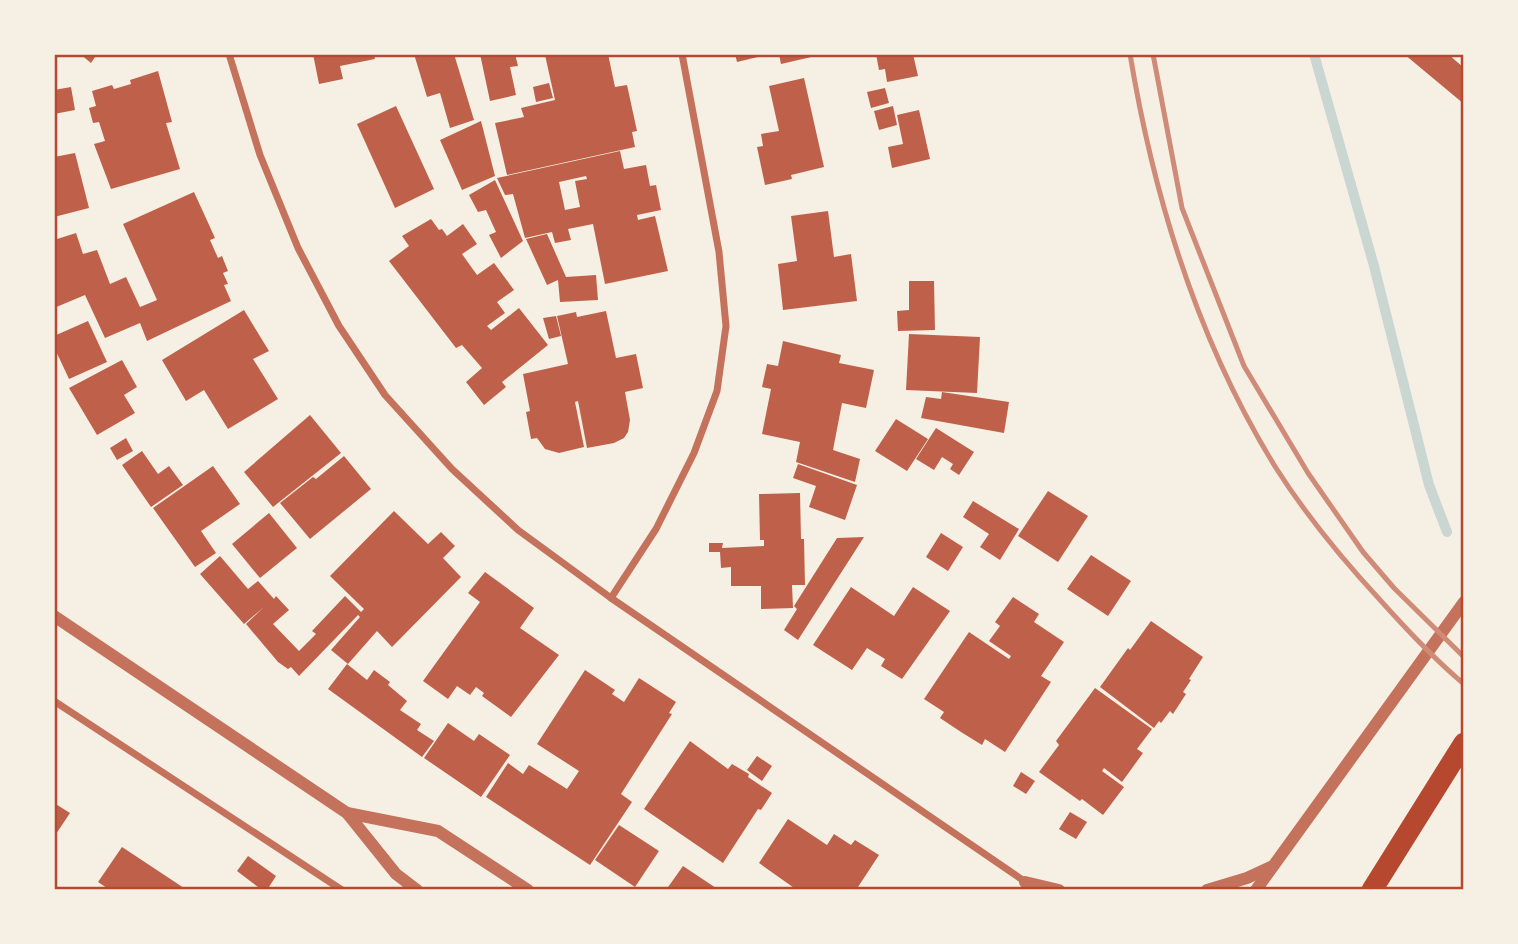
<svg xmlns="http://www.w3.org/2000/svg" width="1518" height="944" viewBox="0 0 1518 944" font-family="Signika,sans-serif">
  <style>
    .lines { fill: none; stroke-linecap: round; stroke-linejoin: round }
    .stream { stroke: #c9d6d2; stroke-width: 10 }
    .building { fill: #bf614a; fill-rule: evenodd }
    .minor { stroke: #c5725c; stroke-width: 7 }
    .tertiary { stroke: #c5725c; stroke-width: 12 }
    .motorway { stroke: #b5482f; stroke-width: 21 }
    .rail { stroke: #cf8b77; stroke-width: 5 }
    .neatline { fill: none; stroke: #b5482f; stroke-width: 2.5 }
  </style>
  <rect width="100%" height="100%" fill="#f6efe4"/>
  <g class="lines">
    <polyline class="stream" points="1314,54 1374,266 1429,485 1447,532"/>
  </g>
  <g class="building">
    <polygon points="80,54 97,54 91,63"/>
    <polygon points="313,54 374,54 375,59 340,66 343,79 319,84"/>
    <polygon points="414,54 454,54 474,120 450,128 440,93 427,97"/>
    <polygon points="480,54 515,54 518,66 510,67 516,95 490,101"/>
    <polygon points="608,54 615,87 627,85 637,131 632,132 635,147 507,175 495,123 524,117 521,108 555,100 545,55"/>
    <polygon points="735,54 761,54 762,56 737,62"/>
    <polygon points="779,54 820,54 820,55 781,64"/>
    <polygon points="876,54 913,54 918,76 887,82 885,69 879,70"/>
    <polygon points="1404,54 1448,54 1464,68 1464,104"/>
    <polygon points="158,71 172,122 166,123 180,169 111,189 94,144 105,141 99,122 93,123 89,108 96,106 92,91 112,85 114,89 131,84 130,80"/>
    <polygon points="804,78 824,167 791,175 792,179 765,185 757,147 763,146 761,134 779,131 769,86"/>
    <polygon points="549,83 553,98 536,102 533,87"/>
    <polygon points="71,87 75,110 54,114 54,90"/>
    <polygon points="885,88 889,103 871,108 867,92"/>
    <polygon points="396,106 434,189 395,208 357,124"/>
    <polygon points="893,106 897,125 879,130 874,111"/>
    <polygon points="919,110 930,159 892,168 888,147 903,144 897,115"/>
    <polygon points="481,121 495,176 462,190 440,140"/>
    <path d="M620 151 624 169 646 165 650 186 656 185 661 210 637 215 638 220 655 216 668 271 605 284 593 224 568 229 571 240 555 243 552 232 525 238 513 194 505 195 497 178ZM586 176 587 179 575 181 580 207 565 210 559 182Z"/>
    <polygon points="75,153 89,208 54,217 54,157"/>
    <polygon points="495,180 523,241 501,258 489,235 496,232 486,210 478,212 469,195"/>
    <polygon points="194,192 215,238 210,240 218,258 222,256 228,271 223,273 228,284 224,285 231,301 147,341 140,323 105,338 85,295 54,308 54,240 76,233 83,254 97,250 110,284 126,277 140,307 157,300 123,224"/>
    <polygon points="828,211 834,257 851,254 857,301 783,310 778,264 797,261 791,216"/>
    <polygon points="431,219 439,230 442,229 447,236 463,224 477,244 462,254 477,275 494,263 514,290 497,302 505,313 487,326 491,330 519,308 548,345 502,382 506,387 484,405 466,382 482,368 462,345 456,348 389,261 409,246 402,236"/>
    <polygon points="547,234 566,277 596,275 598,300 560,302 558,280 547,285 526,239"/>
    <polygon points="909,281 934,281 935,330 898,331 897,311 909,310"/>
    <polygon points="244,310 269,351 253,359 278,399 228,429 204,390 186,401 162,360"/>
    <polygon points="606,311 616,358 636,354 643,388 625,392 630,420 628,432 624,438 614,443 587,448 578,401 575,402 584,447 559,453 545,449 537,438 531,439 526,412 530,411 523,374 568,364 557,316 576,312 577,317"/>
    <polygon points="556,316 561,336 549,339 543,318"/>
    <polygon points="88,321 107,362 69,379 54,347 54,336"/>
    <polygon points="909,334 980,337 977,393 906,390"/>
    <polygon points="783,341 841,355 839,363 874,370 866,408 842,403 833,450 860,459 855,482 796,462 800,442 762,434 771,389 762,387 767,364 778,366"/>
    <polygon points="122,360 137,387 124,395 135,413 97,435 69,388"/>
    <polygon points="942,392 1009,402 1004,433 921,418 926,397 941,399"/>
    <polygon points="310,415 341,453 273,507 244,472"/>
    <polygon points="896,419 928,439 907,471 875,451"/>
    <polygon points="936,428 974,452 959,475 950,469 953,464 942,457 934,470 916,459"/>
    <polygon points="126,438 133,451 117,460 110,448"/>
    <polygon points="142,451 158,474 169,466 183,485 151,507 122,465"/>
    <polygon points="344,456 371,489 310,539 280,503 313,477 316,479"/>
    <polygon points="798,464 857,485 845,520 809,507 816,486 793,478"/>
    <polygon points="213,466 240,504 201,531 216,553 195,567 153,508"/>
    <polygon points="1048,491 1088,516 1058,562 1018,536"/>
    <polygon points="800,493 801,539 804,539 805,585 792,585 793,608 761,609 761,586 731,586 731,567 721,568 720,552 709,552 709,543 723,543 722,548 764,546 764,540 760,540 759,494"/>
    <polygon points="973,501 1019,529 1000,560 980,547 989,534 963,517"/>
    <polygon points="394,511 428,544 441,532 455,546 443,558 461,577 392,647 377,631 348,664 331,650 360,617 358,615 299,676 291,667 288,669 278,662 246,624 264,607 244,624 200,574 220,556 248,589 258,581 274,599 276,596 289,610 273,624 299,651 316,634 312,631 345,596 361,612 364,609 330,576"/>
    <polygon points="269,513 297,548 260,578 232,544"/>
    <polygon points="941,533 963,547 948,571 926,557"/>
    <polygon points="864,537 798,640 784,630 797,609 794,606 837,538"/>
    <polygon points="1091,555 1131,581 1108,616 1067,589"/>
    <polygon points="485,572 534,608 520,628 559,655 511,717 482,696 484,693 476,687 470,695 457,686 448,699 423,681 480,602 468,593"/>
    <polygon points="851,587 894,616 913,587 950,611 902,679 881,666 885,659 867,648 852,670 813,645"/>
    <polygon points="1013,597 1039,614 1034,622 1064,642 1041,676 1051,682 1005,752 985,739 982,745 961,732 940,718 944,712 924,699 969,632 1009,659 1011,656 989,641 1000,626 995,622"/>
    <polygon points="1151,621 1203,657 1189,679 1191,680 1183,692 1186,694 1173,714 1170,711 1161,723 1159,721 1154,728 1100,687 1128,648 1130,650"/>
    <polygon points="347,664 367,680 374,670 390,682 388,685 407,701 400,710 421,724 417,730 434,741 422,757 328,689"/>
    <polygon points="585,670 615,690 612,694 624,702 639,678 676,702 669,713 672,714 621,794 632,802 590,865 486,797 508,763 523,774 529,765 567,789 579,771 537,744"/>
    <polygon points="1095,688 1152,729 1137,749 1143,753 1122,782 1104,768 1102,771 1124,787 1103,815 1082,799 1080,801 1039,772 1059,745 1056,741"/>
    <polygon points="448,723 474,741 479,734 510,755 481,797 424,758"/>
    <polygon points="690,741 728,769 732,764 749,774 748,777 772,793 761,810 758,809 723,863 644,809"/>
    <polygon points="757,756 772,766 762,781 747,770"/>
    <polygon points="1021,772 1035,781 1026,794 1013,786"/>
    <polygon points="54,803 70,813 54,837"/>
    <polygon points="1070,812 1087,822 1076,839 1059,829"/>
    <polygon points="788,819 827,845 834,834 851,845 855,840 879,855 856,890 797,890 759,863"/>
    <polygon points="619,825 659,851 635,887 595,860"/>
    <polygon points="122,847 187,890 110,890 98,882"/>
    <polygon points="248,856 276,876 267,890 262,890 237,871"/>
    <polygon points="683,866 719,890 666,890"/>
  </g>
  <g class="lines">
    <g class="minor">
      <polyline points="229,54 260,155 298,248 339,326 385,395 452,469 518,530 611,598 1027,883"/>
      <polyline points="611,598 656,529 694,453 717,391 726,326 719,252 682,54"/>
      <polyline points="54,701 342,890"/>
    </g>
    <g class="tertiary">
      <polyline points="54,616 347,813 396,874 417,890"/>
      <polyline points="347,813 438,831 528,890"/>
      <polyline points="1025,882 1059,890"/>
      <polyline points="1207,890 1247,878 1273,866"/>
      <polyline points="1256,890 1464,602"/>
    </g>
    <polyline class="motorway" points="1372,890 1464,743"/>
    <g class="rail">
      <path d="M1130 54C1154 199 1198 342 1276 468 1306 515 1343 560 1381 601 1407 630 1434 659 1464 684"/>
      <polyline points="1153,54 1182,208 1244,366 1308,473 1363,552 1394,588 1464,657"/>
    </g>
  </g>
  <rect width="1518" height="944" fill="none" stroke="#f6efe4" stroke-width="112"/>
  <rect x="56" y="56" width="1406" height="832" class="neatline"/>
</svg>
